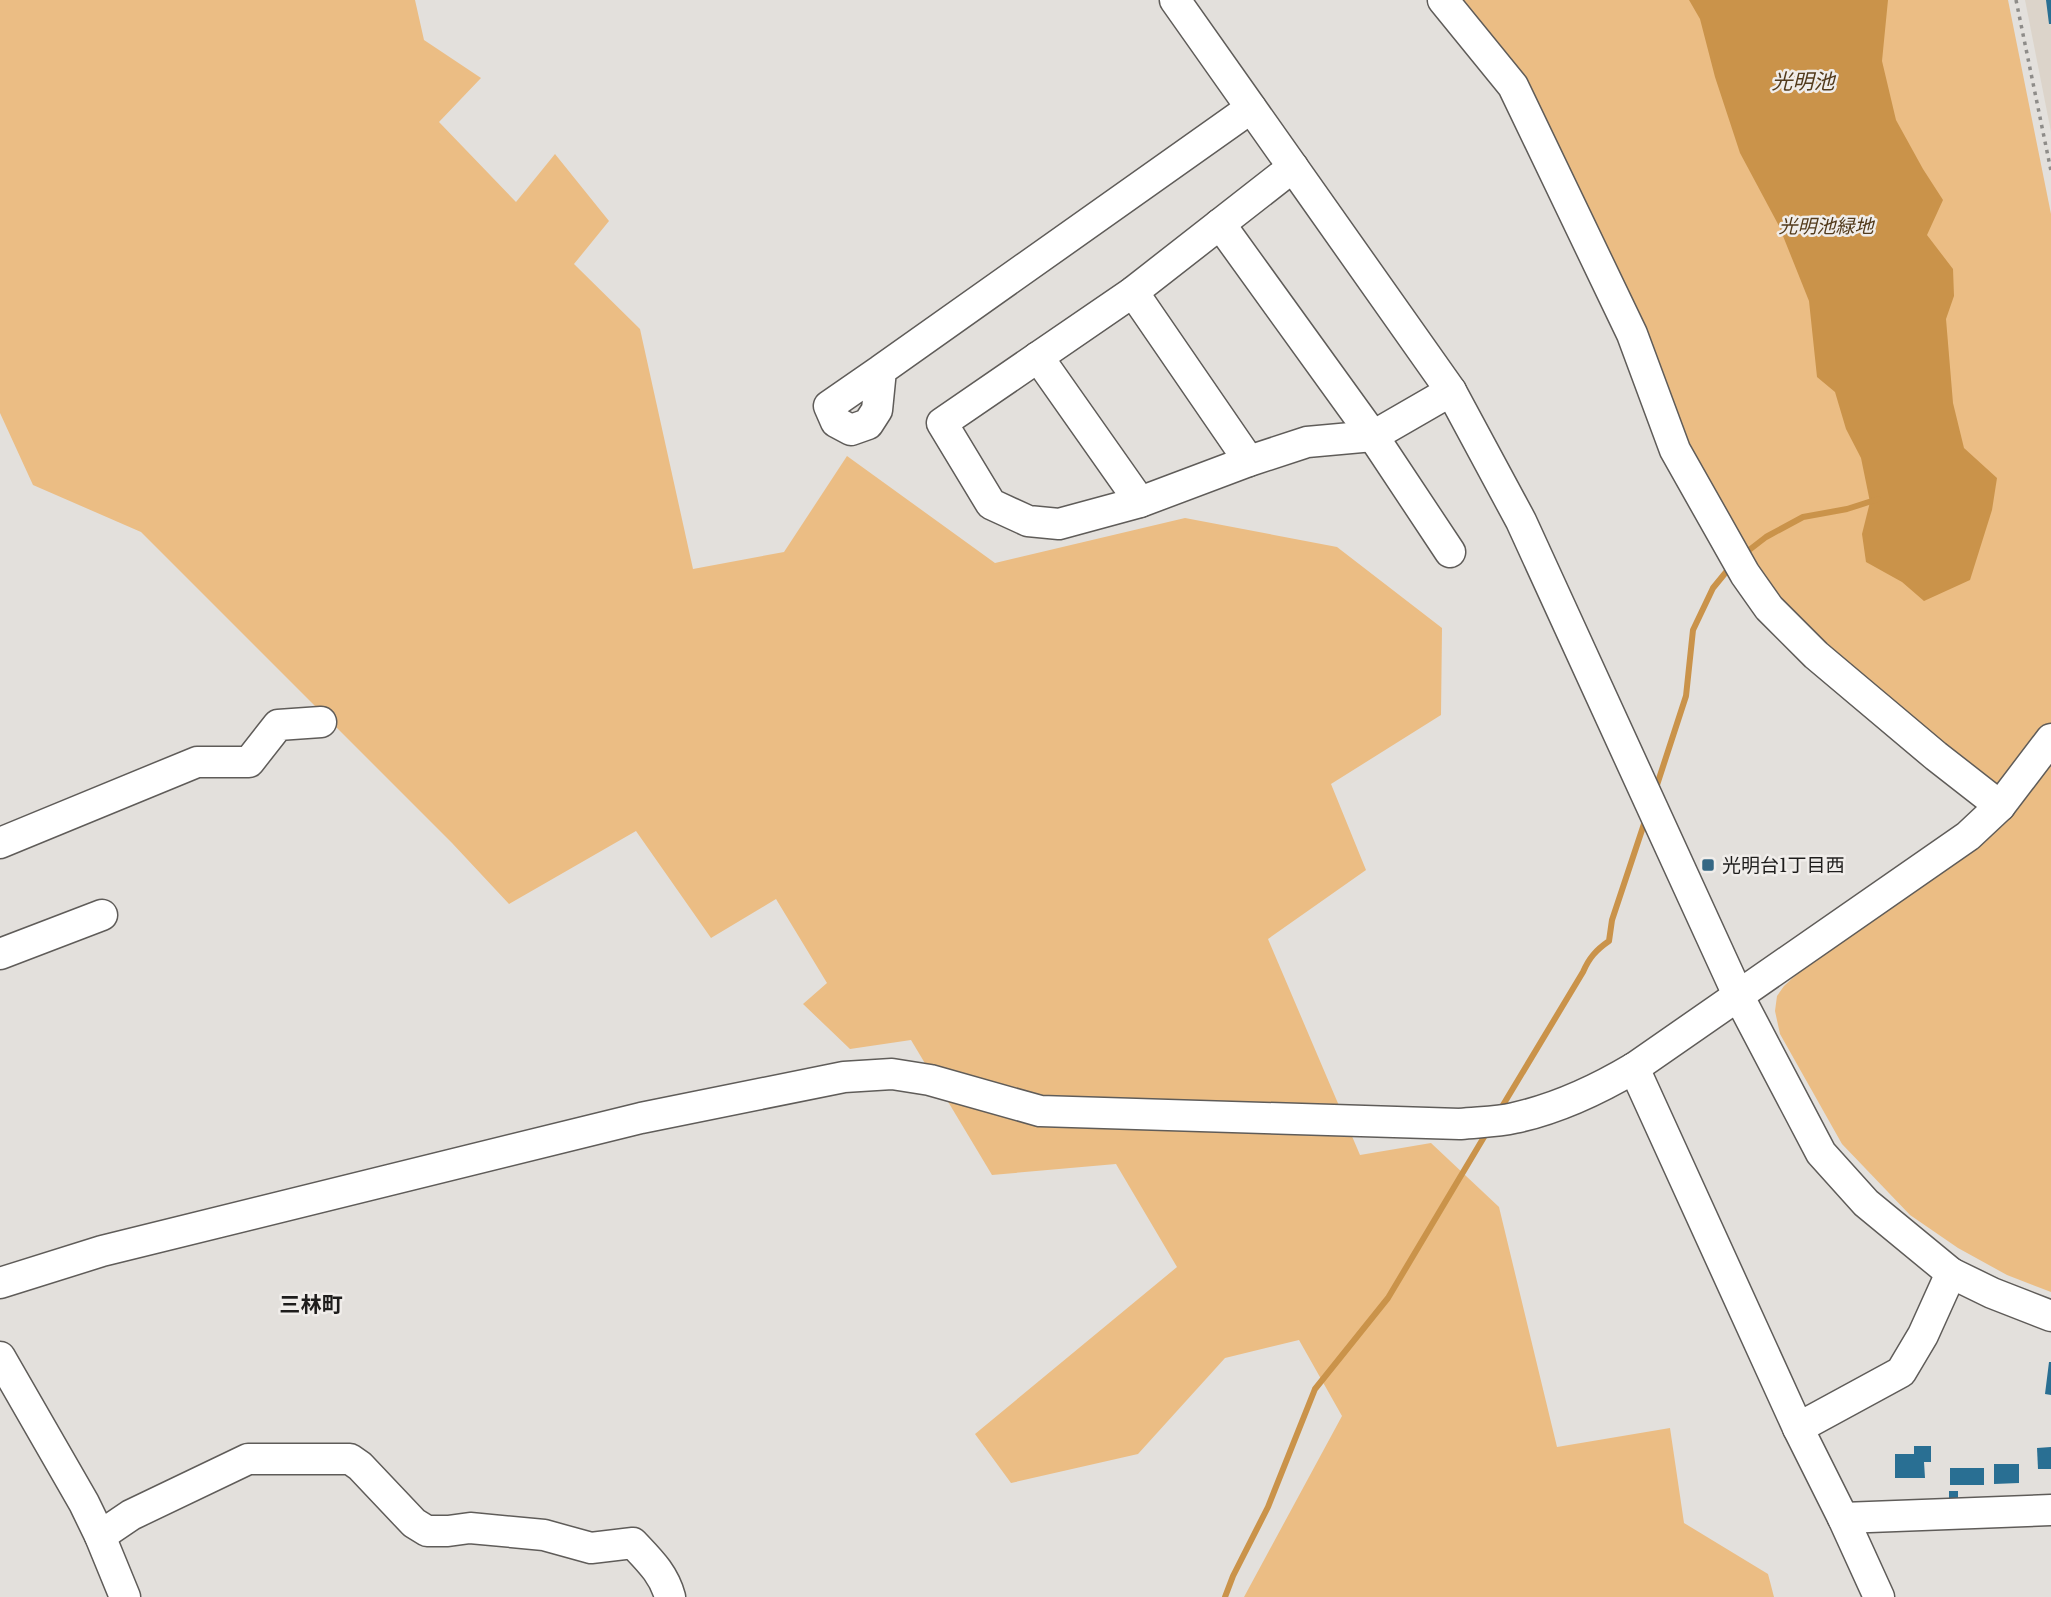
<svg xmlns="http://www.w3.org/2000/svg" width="2051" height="1597" viewBox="0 0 2051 1597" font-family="'Libre Baskerville','Noto Sans JP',serif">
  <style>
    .built { fill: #dcd4ca }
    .green { fill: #ebbd84 }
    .water { fill: #ca934a }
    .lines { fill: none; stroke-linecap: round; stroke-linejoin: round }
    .stream { stroke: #ca934a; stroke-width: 6 }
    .building { fill: #296f93 }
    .minor-casing { stroke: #5f5c59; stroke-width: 33 }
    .path { stroke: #8e8c89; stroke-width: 3.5; stroke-dasharray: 3.5 5; stroke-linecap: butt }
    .minor { stroke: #fff; stroke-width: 30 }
    .poi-dot { fill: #346784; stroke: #f0edea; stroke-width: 2.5 }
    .labels { text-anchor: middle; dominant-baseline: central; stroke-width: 5; stroke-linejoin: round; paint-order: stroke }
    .park-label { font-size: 19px; font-style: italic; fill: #523a1b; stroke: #f0edea }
    .poi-label { font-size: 19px; fill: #1e1d1c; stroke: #f0edea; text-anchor: start }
    .water-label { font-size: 21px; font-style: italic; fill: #523a1b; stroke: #f0edea }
    .neighbourhood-label { font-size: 21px; font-weight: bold; fill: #1e1d1c; stroke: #f0edea }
  </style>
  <rect width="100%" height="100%" fill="#e3e0dc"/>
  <polygon class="built" points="2025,0 2051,0 2051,132"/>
  <g class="green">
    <polygon points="0,0 415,0 424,40 481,78 439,122 516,202 555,154 609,221 574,264 640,329 693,569 784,552 847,456 995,563 1185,518 1337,547 1442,628 1441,715 1331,784 1366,870 1268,939 1360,1155 1431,1143 1499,1207 1557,1447 1670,1428 1684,1523 1768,1574 1774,1597 1244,1597 1342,1416 1299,1340 1225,1358 1138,1454 1011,1483 975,1434 1177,1267 1116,1164 992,1175 911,1040 850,1049 803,1004 827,983 776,899 711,938 636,831 509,904 452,843 141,532 33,485 0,413"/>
    <polygon points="1443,0 2008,0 2051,214 2051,1292 2007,1275 1958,1248 1910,1215 1842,1144 1780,1034 1775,1011 1777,996 1784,986 1810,962 1972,852 1991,835 2011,812 1769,608 1513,86"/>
  </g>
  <polygon class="water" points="1689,0 1888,0 1882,61 1896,120 1923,169 1943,200 1927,235 1953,269 1954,296 1946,319 1953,403 1964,448 1997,478 1992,510 1970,580 1924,601 1902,582 1866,562 1862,534 1870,502 1861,458 1846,429 1835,392 1817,377 1809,301 1779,226 1740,153 1715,77 1700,19"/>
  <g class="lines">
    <g class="stream">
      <polyline points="1744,554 1766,537 1803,517 1847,509 1878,499"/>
      <polyline points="1655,791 1686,696 1693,630 1713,588 1731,566"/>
      <path d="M1500 1110 1583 972C1589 958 1596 950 1609 941L1612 920 1646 818"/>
      <polyline points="1225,1597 1233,1576 1268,1507 1315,1389 1388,1298 1487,1132"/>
    </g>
  </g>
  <g class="building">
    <polygon points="2046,0 2051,0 2051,24 2049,24"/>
    <polygon points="2049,1362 2051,1362 2051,1395 2045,1394"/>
    <polygon points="1914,1446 1931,1446 1931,1462 1924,1462 1925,1478 1895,1478 1895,1454 1914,1454"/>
    <polygon points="2051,1447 2051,1469 2038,1469 2037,1448"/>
    <polygon points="1994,1464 2019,1464 2019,1483 1994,1484"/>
    <rect x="1950" y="1468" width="34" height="17"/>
    <polygon points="1949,1491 1958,1491 1958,1501 1949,1502"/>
  </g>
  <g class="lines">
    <g class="minor-casing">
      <g id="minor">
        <polyline points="1175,0 1451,391 1521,521 1738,995 1821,1153 1866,1203 1951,1273 1992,1293 2051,1316"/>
        <polyline points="1443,0 1513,86 1632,334 1675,450 1745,574 1769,608 1816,655 1936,756 2000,806"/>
        <polyline points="1293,167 1133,292 942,423 991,504 1028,521 1059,524 1140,502 1249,461 1307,442 1373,436 1451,391"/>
        <polyline points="1220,224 1373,436 1450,552"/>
        <polyline points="1133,292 1249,461"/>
        <polyline points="1038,357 1140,502"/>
        <polyline points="881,370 829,406 836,422 851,430 868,424 877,410 881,370 1251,108"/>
        <polyline points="0,843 197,762 249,762 278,725 321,722"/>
        <polyline points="0,954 102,915"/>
        <polyline points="1634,1068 1798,1428 1843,1518 1879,1597"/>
        <path d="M0 1283 102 1251 641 1118 844 1077 892 1074 930 1080 1040 1111 1460 1124C1478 1122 1497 1122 1514 1118 1556 1109 1597 1090 1634 1068L1968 836 2000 806 2051 739"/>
        <polyline points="0,1357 84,1503 100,1536 125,1597"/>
        <polyline points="1798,1428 1901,1372 1923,1335 1951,1273"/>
        <polyline points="1843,1518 2051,1510"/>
        <path d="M100 1536 131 1515 248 1459H350L360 1466 414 1523 427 1531H448L470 1528 544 1535 591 1548 633 1543C649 1560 664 1574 670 1597"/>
      </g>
    </g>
    <polyline class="path" points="2016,0 2051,171"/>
    <use href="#minor" class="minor"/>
  </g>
  <rect class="poi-dot" x="1701" y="858" width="14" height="14" rx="3.5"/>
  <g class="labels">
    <g class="park-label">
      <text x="1826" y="226">光明池緑地</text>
    </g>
    <g class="poi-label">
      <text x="1722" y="865">光明台1丁目西</text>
    </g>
    <g class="water-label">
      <text x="1803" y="82">光明池</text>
    </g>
    <g class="neighbourhood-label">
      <text x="311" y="1305">三林町</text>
    </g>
  </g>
</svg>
